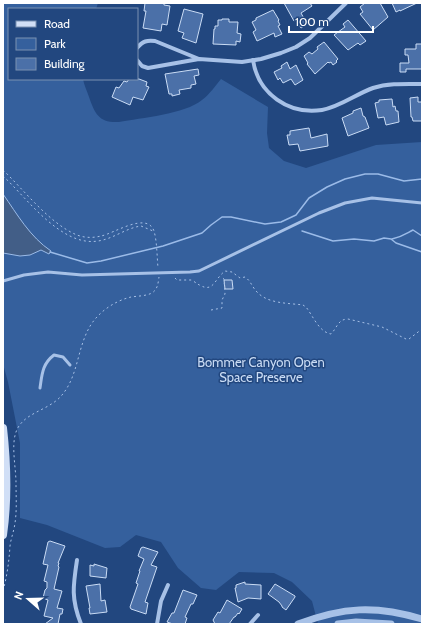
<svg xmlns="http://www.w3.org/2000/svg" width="425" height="627" viewBox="0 0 425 627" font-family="Cabin,sans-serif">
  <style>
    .green { fill: #35609d }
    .water { fill: #425e87; stroke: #9bbbe8 }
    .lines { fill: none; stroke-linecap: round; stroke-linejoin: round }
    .stream { stroke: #9bbbe8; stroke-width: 1.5 }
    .building { fill: #4b70a8; stroke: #cadcf5 }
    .path { stroke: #a7c1e7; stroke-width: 1; stroke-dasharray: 2 3; stroke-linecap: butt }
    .service { stroke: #a7c1e7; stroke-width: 3 }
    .minor { stroke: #a7c1e7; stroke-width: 4 }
    .tertiary { stroke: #a7c1e7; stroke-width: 7 }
    .secondary { stroke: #d1dff6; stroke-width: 8 }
    .labels { text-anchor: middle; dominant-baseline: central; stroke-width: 3; stroke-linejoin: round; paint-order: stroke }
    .park-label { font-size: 13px; fill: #cadcf5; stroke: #22477f }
  </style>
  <rect width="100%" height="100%" fill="#22477f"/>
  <path class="green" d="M3 3H98L96 9H9V79H83C84 85 87 91 89 97 95 114 99 123 119 122 141 118 185 114 202 100 210 94 215 86 221 79L268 107 267 133 269 148 284 161 306 168 376 145 422 142V624H318L312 601 292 582 274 573 239 572 216 590 201 588 178 568 161 542 136 535 120 547 105 548 47 525 20 518V443L8 382 3 364Z"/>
  <path class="water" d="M3 194C17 214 30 237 51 251L49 254 41 250 30 255 20 256 3 253Z"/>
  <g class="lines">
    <g class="stream">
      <polyline points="302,231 333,241 354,239 374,241 384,238 391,239 396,243 422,252"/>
      <path d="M392 239C402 237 404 235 413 230L422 236"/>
      <polyline points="50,252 87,263 101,261 163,246 202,233 211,225 222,217 231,217 265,224 281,222 296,215 309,198 327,187 345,179 365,174 378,174 404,181 422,179"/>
    </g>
  </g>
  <g class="building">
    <polygon points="145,3 164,3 164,5 170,6 167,25 162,24 161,31 143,28 146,11 144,11"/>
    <polygon points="284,3 310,3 312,6 301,13 307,24 301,28 296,20 294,21"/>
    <polygon points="365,3 380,3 388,17 373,30 360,14 363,12 360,7"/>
    <polygon points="392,3 417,3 400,11 400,10 396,12"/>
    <polygon points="184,9 203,14 196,43 182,38 184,33 178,31"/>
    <polygon points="273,10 279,20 278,21 280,25 278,26 282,34 275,37 274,33 257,41 253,32 256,30 252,22 256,20 256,18"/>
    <polygon points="222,19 229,19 229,22 238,22 237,33 241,34 240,42 236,41 236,45 213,44 214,29 215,29 215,26 218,26 218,20 222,20"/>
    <polygon points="348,20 366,41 360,45 358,43 348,50 334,35 345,27 343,24"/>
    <polygon points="324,42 338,59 336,61 337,62 333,65 331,62 329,63 328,62 315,74 307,64 308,63 304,56 309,52 312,54 318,49 317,47"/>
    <polygon points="416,44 422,44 422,69 406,69 406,72 400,72 400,63 409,63 408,55 405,55 405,49 416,49"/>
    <polygon points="287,62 290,69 296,65 303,80 295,85 291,79 283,83 280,78 278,80 274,72 282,68 281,66"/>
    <polygon points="198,69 199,75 194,76 196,84 191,85 191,88 179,90 180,94 172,96 172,94 169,94 165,74"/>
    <polygon points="129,79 139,79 147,82 146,86 149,87 143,100 133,97 130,105 112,97 116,87 119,88 124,81 127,82"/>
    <polygon points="418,97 418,102 422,102 422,121 413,121 412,117 411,117 410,98"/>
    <polygon points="392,99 393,107 395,106 396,111 398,111 399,122 386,125 384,117 378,118 375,103 379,102 379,100"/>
    <polygon points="361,108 363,116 365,117 369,128 348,136 342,118 353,113 353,111"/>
    <polygon points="309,128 311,138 327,134 328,146 300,151 298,144 289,145 287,135 290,135 290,131"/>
    <polygon points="224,280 232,280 233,289 225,289"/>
    <polygon points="50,541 65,546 58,563 59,563 58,566 59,567 54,589 62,591 57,608 63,609 62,614 60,614 58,624 45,624 53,618 44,616 48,600 43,598 45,590 47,588 47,582 44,581 48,565 43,564 48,542"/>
    <polygon points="143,547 158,552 151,565 157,567 145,602 148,603 146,614 131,609 130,607 138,584 136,583 140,571 139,571 144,559 138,556 141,548"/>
    <polygon points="94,564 107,568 106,578 90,576 90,565 94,566"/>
    <polygon points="245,582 245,584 261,585 261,599 248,598 238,602 235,588 236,588 236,585"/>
    <polygon points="100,584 101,601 105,600 107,612 90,614 89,608 90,608 86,586"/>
    <polygon points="275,584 295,596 295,597 286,610 282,607 282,606 279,602 268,594"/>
    <polygon points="183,590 197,595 193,604 191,604 185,617 187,618 185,624 173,624 167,622 172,613 174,613"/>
    <polygon points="227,600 242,609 239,614 238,613 235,617 234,617 229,624 215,624 213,620 218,612 220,613"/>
  </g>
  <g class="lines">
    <g class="path">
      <path d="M3 170C24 190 50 224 77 235 85 238 93 238 101 236 113 234 147 211 154 231 157 241 157 257 158 268"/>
      <path d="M3 176C27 198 61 247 98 241 113 239 126 228 141 226L153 231"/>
      <path d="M175 278 177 280H192C214 297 212 281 225 271L232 272 240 278 245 277C251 281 252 287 257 292 268 304 289 303 303 305L306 307C313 316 319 332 331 334 337 328 338 319 348 319L382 327 406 339H409L422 329"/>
      <polyline points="211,310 222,308 222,300 225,294 224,279 221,277"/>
      <path d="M3 591C7 576 9 562 10 546 11 538 14 531 15 523 17 510 16 496 16 483 16 468 11 446 16 432 23 412 49 411 62 395 78 376 77 350 89 328 97 313 114 301 131 297 138 296 146 296 152 293 158 289 158 283 159 277"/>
    </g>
    <g class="service">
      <polyline points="3,281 24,275 48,272 82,275 190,272 199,271 319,213 345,203 372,198 422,203"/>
      <path d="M40 388C42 375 42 364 54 355L63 357 70 365"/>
    </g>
    <g class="minor">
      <path d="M137 48C143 41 147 40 155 41L199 59"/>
      <polyline points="137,60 142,66 148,68 199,59 242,62 261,59 281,53 296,47 310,38 346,3"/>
      <path d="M253 60C258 94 289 115 322 110 340 107 356 94 373 88 389 83 406 84 422 84"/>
      <path d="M77 560C73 586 71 599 81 624"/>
      <polyline points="157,624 161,601 168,585"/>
      <polyline points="250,624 258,615"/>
    </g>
    <g class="tertiary">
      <path d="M298 624C343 607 375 605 422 619"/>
      <polyline points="338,624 356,622 391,624"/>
    </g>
    <path class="secondary" d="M3 428C7 464 8 500 3 535"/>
  </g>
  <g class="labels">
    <g class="park-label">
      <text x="261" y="362">Bommer Canyon Open<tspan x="261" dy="15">Space Preserve</tspan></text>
    </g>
  </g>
  <rect width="425" height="627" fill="none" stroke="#ffffff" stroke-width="8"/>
  <rect x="8" y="8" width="130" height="72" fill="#22477f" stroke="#7a91b2"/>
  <rect x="16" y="21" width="20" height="6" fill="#d1dff6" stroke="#7a91b2"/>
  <text x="44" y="28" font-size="12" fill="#ffffff">Road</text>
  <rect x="16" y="38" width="20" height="12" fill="#35609d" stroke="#7a91b2"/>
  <text x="44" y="48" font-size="12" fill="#ffffff">Park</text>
  <rect x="16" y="58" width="20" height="12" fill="#4b70a8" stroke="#7a91b2"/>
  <text x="44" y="68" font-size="12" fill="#ffffff">Building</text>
  <g transform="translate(28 599) rotate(290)" stroke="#22477f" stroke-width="3" paint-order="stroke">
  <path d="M0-3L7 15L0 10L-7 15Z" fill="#ffffff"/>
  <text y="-6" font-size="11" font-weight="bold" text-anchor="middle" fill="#ffffff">N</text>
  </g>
  <path d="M289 26v6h84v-6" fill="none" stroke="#ffffff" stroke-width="2"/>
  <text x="295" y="26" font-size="12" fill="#ffffff" stroke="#22477f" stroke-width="3" paint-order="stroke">100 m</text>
</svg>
